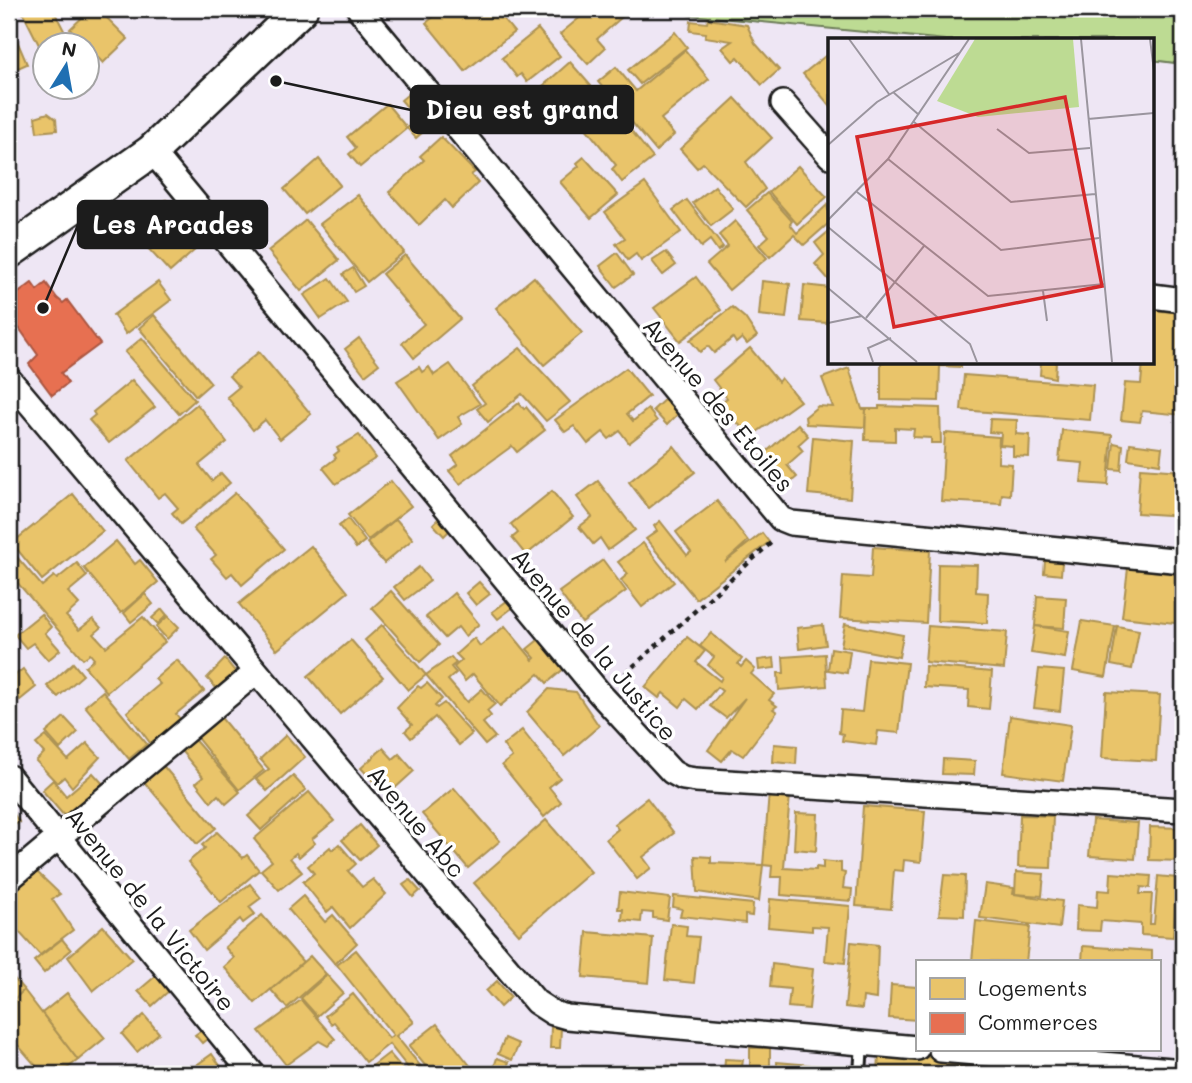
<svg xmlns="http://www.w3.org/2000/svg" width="1192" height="1083" viewBox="0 0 1192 1083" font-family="Mali,sans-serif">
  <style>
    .green { fill: #bddb93; stroke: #6c7c58; stroke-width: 2 }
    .homes { fill: #e9c46a; stroke: #ac9253; stroke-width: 2 }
    .shops { fill: #e76f51; stroke: #aa5641; stroke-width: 2 }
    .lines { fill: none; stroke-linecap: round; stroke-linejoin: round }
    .service-casing { stroke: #1c1c1c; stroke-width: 16 }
    .minor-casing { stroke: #1c1c1c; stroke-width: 28 }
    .secondary-casing { stroke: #1c1c1c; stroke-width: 37 }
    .path { stroke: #1c1c1c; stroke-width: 4.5; stroke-dasharray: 5 5; stroke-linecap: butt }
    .service { stroke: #fff; stroke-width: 10 }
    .minor { stroke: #fff; stroke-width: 23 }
    .secondary { stroke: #fff; stroke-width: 32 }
    .labels { text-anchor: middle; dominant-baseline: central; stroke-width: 7; stroke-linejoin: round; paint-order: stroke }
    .street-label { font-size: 24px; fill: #1c1c1c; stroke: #fff }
    .inset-road { fill: none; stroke: #9a959e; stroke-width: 2 }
    .view { fill: #d62828; fill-opacity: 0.15; stroke: #d62828; stroke-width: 3.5 }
    .inset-edge { fill: none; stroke: #1c1c1c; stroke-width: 3.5 }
    .leader { fill: none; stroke: #1c1c1c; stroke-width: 2.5 }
    .callout-dot { fill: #1c1c1c; stroke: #fff; stroke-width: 2.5 }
    .callout { fill: #1c1c1c; stroke: #1c1c1c; stroke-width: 2.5 }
    .callout-label { font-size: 26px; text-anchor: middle; font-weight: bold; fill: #fff }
  </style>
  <rect width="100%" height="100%" fill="#eee6f4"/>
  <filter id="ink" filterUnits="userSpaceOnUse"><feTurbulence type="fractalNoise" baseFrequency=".0143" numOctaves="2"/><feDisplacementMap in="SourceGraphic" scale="14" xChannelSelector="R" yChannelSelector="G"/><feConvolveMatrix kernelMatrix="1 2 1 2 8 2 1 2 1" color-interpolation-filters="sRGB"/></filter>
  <g filter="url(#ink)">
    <polygon class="green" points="679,9 1183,9 1183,64 1152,60 1152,40 946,40 689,15"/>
    <g class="homes">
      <polygon points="21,9 53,9 72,46 46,46 44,55"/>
      <polygon points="91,9 98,9 128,39 103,63 70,29"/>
      <polygon points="443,9 495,9 514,32 465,71 426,23"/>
      <polygon points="590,9 614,9 622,17 597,39 605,48 588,64 560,34"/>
      <polygon points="708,19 747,25 755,43 779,70 762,85 738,57 733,61 722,48 732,41 705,37 706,33 690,31 691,21 707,23"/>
      <polygon points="9,22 27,64 9,72"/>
      <polygon points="538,29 560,56 527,82 521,74 517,77 502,58"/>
      <polygon points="675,32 687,47 640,84 628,70"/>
      <polygon points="685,50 709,79 661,119 674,135 656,151 598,82 616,67 636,91"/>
      <polygon points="830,52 830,106 803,74"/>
      <polygon points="570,62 591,86 557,116 536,92"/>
      <polygon points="418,86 432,102 415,116 401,100"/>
      <polygon points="735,98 772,138 746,162 765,189 746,207 703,163 697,168 680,149"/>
      <polygon points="607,100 653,158 622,182 612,169 616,165 580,121"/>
      <polygon points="387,104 407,128 360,167 349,154 356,148 347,137"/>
      <polygon points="431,107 440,117 416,138 407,128"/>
      <polygon points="48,113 56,119 57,130 37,132 35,117"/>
      <polygon points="441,137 475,172 471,175 478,183 452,208 445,200 419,225 389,192 424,160 420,156"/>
      <polygon points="584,157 618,195 591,218 560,182 579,166 577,163"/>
      <polygon points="319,159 340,185 305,214 284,189"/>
      <polygon points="798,166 827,197 797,224 769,192"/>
      <polygon points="645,183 681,232 641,261 636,254 628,260 616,244 625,238 605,212"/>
      <polygon points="715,186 733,209 711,226 693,203"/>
      <polygon points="767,193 792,221 790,224 797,233 827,205 830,222 804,245 794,235 770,257 759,245 769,236 747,210"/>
      <polygon points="358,195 404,252 367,282 320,224"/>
      <polygon points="166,200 204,242 170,272 132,231"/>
      <polygon points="687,200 723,247 718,251 710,240 701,247 673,210"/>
      <polygon points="306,220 339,260 301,291 268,251"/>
      <polygon points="735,221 767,258 729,290 707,264 728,246 719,235"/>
      <polygon points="828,232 830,235 830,281 815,264 824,255 815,243"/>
      <polygon points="666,252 676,265 663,275 652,261"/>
      <polygon points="617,253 633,275 616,287 600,266"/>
      <polygon points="405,255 460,319 414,358 402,343 424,324 382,274"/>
      <polygon points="353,268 364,286 354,292 343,274"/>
      <polygon points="534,277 582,333 544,365 496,308"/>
      <polygon points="696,277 721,310 680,341 654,308"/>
      <polygon points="330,278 347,302 321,319 304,295"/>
      <polygon points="762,281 790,284 786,318 759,315"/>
      <polygon points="158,282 171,300 126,334 113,315"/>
      <polygon points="804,285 830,288 827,323 801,321"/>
      <polygon points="732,307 745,318 757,336 747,344 742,338 736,343 733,338 714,353 708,346 700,352 690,340"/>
      <polygon points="1152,310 1183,313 1183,415 1142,411 1140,422 1121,420 1125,383 1141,384 1143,362 1152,362"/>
      <polygon points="154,315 211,383 196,396 139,328"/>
      <polygon points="142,338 195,400 179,414 125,352"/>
      <polygon points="359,338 379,364 365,375 345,349"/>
      <polygon points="520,348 570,402 546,421 522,394 488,422 477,409 485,403 472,386"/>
      <polygon points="750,348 778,382 781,378 800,401 750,437 720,403 727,398 713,380"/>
      <polygon points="259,352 311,414 280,439 265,420 253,430 227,397 239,387 229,376"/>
      <polygon points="881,362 961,362 961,367 940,366 939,401 881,400"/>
      <polygon points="1041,362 1056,362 1055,378 1040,375"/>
      <polygon points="450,364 480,404 458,417 462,424 439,440 397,381 419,367 422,372 429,367 434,375"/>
      <polygon points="626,368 649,396 627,414 633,421 648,409 657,421 629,443 620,431 609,439 603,432 588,444 574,426 565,432 555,420"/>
      <polygon points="849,368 862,409 866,409 865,427 806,424 805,417 818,406 833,407 822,378"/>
      <polygon points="964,375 1093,385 1090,420 961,410"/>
      <polygon points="132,380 155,407 109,443 89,420 95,415 93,412"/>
      <polygon points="667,397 680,412 667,425 653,410"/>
      <polygon points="519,403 524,409 526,407 545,430 517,452 512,446 460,484 449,471 458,464 452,456"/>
      <polygon points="197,404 227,442 199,465 212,481 221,473 230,483 181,524 172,513 178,508 165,493 158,498 128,461"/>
      <polygon points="879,406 940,408 941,443 931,443 931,438 913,437 914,429 895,428 895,441 865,440 866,409 879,409"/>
      <polygon points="990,419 1017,420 1016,434 1030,435 1029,457 1013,456 1013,446 1000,445 1001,433 989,432"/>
      <polygon points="798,424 808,436 798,445 803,451 787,465 797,477 783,489 756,461"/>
      <polygon points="1062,430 1112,435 1108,485 1081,483 1083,463 1059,461"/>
      <polygon points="945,433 999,437 998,463 1012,464 1010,495 1002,494 1001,504 941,501"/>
      <polygon points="359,435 376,458 336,484 323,468 336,458 334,455 339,451 337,448"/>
      <polygon points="813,437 854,441 850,498 808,494"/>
      <polygon points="1114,443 1123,445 1121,470 1111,469"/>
      <polygon points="1130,443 1162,447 1160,464 1128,459"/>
      <polygon points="674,446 695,472 649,508 629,482"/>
      <polygon points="1140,468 1183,471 1183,516 1137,513"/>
      <polygon points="391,481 411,506 368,540 348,515"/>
      <polygon points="598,481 635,530 608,550 600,538 593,544 579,527 592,517 577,497"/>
      <polygon points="552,491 573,517 526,555 512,538 518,533 511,524"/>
      <polygon points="235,493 284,549 242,585 232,573 227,577 211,559 216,555 193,529"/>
      <polygon points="73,494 103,531 42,580 12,543"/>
      <polygon points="717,501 748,541 725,562 762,533 769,542 696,599 646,539 657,531 654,526 660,521 687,555 691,552 676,532"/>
      <polygon points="440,517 451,529 444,536 433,524"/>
      <polygon points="348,519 365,541 356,548 339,526"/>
      <polygon points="396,519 413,539 384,563 367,543"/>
      <polygon points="116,541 135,564 140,560 158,582 121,613 84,568"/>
      <polygon points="643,543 674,582 642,607 621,580 628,574 618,562"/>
      <polygon points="311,546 348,592 277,650 239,604"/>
      <polygon points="873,547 930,551 926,623 840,618 843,576 871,578"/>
      <polygon points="9,548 42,586 54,576 57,579 77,563 87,576 68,592 79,604 66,616 79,630 93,619 101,628 94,634 106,647 143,617 165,642 107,692 85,667 94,659 90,654 83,659 9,573"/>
      <polygon points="603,560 626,591 582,623 559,592"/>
      <polygon points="1045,561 1062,562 1061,575 1044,573"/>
      <polygon points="938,564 977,565 976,592 988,593 987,623 937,621"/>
      <polygon points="419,567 430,581 405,600 394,587"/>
      <polygon points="1128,568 1183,575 1183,624 1122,617"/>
      <polygon points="479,582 490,594 476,605 466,593"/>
      <polygon points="391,591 439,645 420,662 372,608"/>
      <polygon points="454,593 479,624 465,636 458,627 445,638 426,617"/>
      <polygon points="145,594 153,604 131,622 124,613"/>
      <polygon points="1037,596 1066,598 1064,628 1035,626"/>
      <polygon points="511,598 516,605 498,619 492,612"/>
      <polygon points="162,609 167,615 158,624 152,618"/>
      <polygon points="41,614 51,627 45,633 60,650 48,660 33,643 26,648 15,635"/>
      <polygon points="168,616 179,627 167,639 156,627"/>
      <polygon points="1082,621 1115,626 1106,677 1073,671"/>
      <polygon points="845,624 903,635 899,657 841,646"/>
      <polygon points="382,625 426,675 408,690 365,640"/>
      <polygon points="823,625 826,645 799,649 797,628"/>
      <polygon points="505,626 533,660 535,658 527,649 542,637 566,667 547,683 539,674 500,706 473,674 465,681 454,667 462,660 456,654 474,638 480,646"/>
      <polygon points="928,626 1007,632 1004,669 925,662"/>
      <polygon points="1035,626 1069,631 1065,658 1031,653"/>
      <polygon points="1117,626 1139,630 1132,669 1111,665"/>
      <polygon points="711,633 742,659 738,664 741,667 746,661 755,669 751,674 774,694 769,700 777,706 773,709 777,712 743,756 732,749 722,761 708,750 745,698 726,718 710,706 722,691 717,687 698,709 686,699 680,707 663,693 659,698 645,687 687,637 705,651 696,662 720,681 722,677 708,665 714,657 700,646"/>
      <polygon points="351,640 383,677 340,714 308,676"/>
      <polygon points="831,648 850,651 847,673 828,670"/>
      <polygon points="825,654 827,686 779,690 778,673 784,673 783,657"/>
      <polygon points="451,657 456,663 451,667 456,673 448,680 467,702 482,689 495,704 487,711 491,716 483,723 495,737 485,745 426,675"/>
      <polygon points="774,658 775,668 759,670 758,660"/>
      <polygon points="225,659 238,675 218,690 207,678"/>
      <polygon points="868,659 907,663 899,733 878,731 876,745 842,741 843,734 839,733 841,710 862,712"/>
      <polygon points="177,660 204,691 176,714 180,719 151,744 127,712 160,684 155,679"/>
      <polygon points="73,663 83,675 58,697 47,686"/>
      <polygon points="925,666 992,672 989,709 968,707 969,690 924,687"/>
      <polygon points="23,669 36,687 20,700 9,685 9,680"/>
      <polygon points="1039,669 1064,671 1060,711 1034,708"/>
      <polygon points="427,683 442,699 435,706 437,708 444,703 472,734 459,745 435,717 411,738 405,731 412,725 397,708 418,686 421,688"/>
      <polygon points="549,689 576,692 599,726 564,756 527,712"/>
      <polygon points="103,691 147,744 129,759 85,706"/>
      <polygon points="1106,692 1160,695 1156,761 1102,758"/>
      <polygon points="218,714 264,770 239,790 193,733"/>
      <polygon points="1010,716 1071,725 1063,781 1003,773"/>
      <polygon points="64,717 78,732 60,749 46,733"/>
      <polygon points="522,730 560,778 549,787 561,802 544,817 502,765 512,757 503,745"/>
      <polygon points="286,735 305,757 267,791 256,779 269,769 260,759"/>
      <polygon points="46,736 68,760 87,743 100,757 72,787 64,777 57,783 36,761 44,753 36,744"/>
      <polygon points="191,736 240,792 226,804 218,795 211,802 196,783 203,777 178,747"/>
      <polygon points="774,744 797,746 796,764 773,762"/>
      <polygon points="383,748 393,759 399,754 414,771 393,790 381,776 374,782 361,768"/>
      <polygon points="943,759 975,761 974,775 942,774"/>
      <polygon points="159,761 216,828 197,844 140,777"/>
      <polygon points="93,773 104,785 65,817 42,790 53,780 66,796"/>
      <polygon points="293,776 306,790 261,830 248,816"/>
      <polygon points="454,788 500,841 468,868 422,814"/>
      <polygon points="309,792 334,821 312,839 315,843 299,857 296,853 290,858 302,872 279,890 261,870 272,861 254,839"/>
      <polygon points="769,793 790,795 784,868 816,870 816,867 823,868 823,861 841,863 841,872 845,873 843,888 852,889 851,901 781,895 782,877 771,877 772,866 763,865"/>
      <polygon points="647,798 674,833 643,857 651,868 637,879 606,839 618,829 614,824"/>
      <polygon points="863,806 925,811 921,862 904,860 903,871 894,870 891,909 856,906"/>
      <polygon points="9,807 19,822 9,829"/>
      <polygon points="796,813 818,814 816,851 794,849"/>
      <polygon points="1020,815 1053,816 1051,868 1018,867"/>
      <polygon points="546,820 591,872 519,934 474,883"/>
      <polygon points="1092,820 1138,823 1135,859 1089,856"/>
      <polygon points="360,825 377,845 360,860 342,840"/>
      <polygon points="1150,827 1182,828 1181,861 1149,860"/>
      <polygon points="217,832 243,858 247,855 259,870 221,902 188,862 205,848 202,845"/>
      <polygon points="339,844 356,864 348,871 362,887 373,879 386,894 350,928 333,907 327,912 303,882 314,873 308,866 330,847 332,850"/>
      <polygon points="695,856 711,857 711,863 763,865 759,901 697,892"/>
      <polygon points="36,871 60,894 52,899 73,930 40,955 9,921 9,892"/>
      <polygon points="1016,872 1044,874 1042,896 1015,894"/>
      <polygon points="1111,873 1151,876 1150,888 1141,887 1140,894 1152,894 1150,924 1154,924 1158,876 1177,878 1173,937 1141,935 1141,924 1101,921 1100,931 1076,930 1077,905 1097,907 1098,890 1110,891"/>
      <polygon points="944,875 965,876 964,916 939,915"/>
      <polygon points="410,880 420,891 413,897 403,885"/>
      <polygon points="250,884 261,898 249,907 255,914 243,923 240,919 204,950 189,930"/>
      <polygon points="985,884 1014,888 1013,894 1062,901 1059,928 980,918"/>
      <polygon points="620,892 670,898 667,920 653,918 653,913 642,912 641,922 622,920 623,909 618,909"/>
      <polygon points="303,896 325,922 333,915 357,943 335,964 288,909"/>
      <polygon points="674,896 753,904 752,916 745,915 745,923 680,916 682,909 673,907"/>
      <polygon points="770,899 850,906 845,963 825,961 828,927 812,926 812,931 768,927"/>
      <polygon points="262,915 303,962 255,1003 224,967 234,958 225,947"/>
      <polygon points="976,921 1030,927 1026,962 972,961"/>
      <polygon points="671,924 687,926 686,936 699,937 694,983 665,980"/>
      <polygon points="103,926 132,959 93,991 68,957"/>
      <polygon points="587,932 653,938 649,983 583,977"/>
      <polygon points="62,939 71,950 44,973 34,961"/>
      <polygon points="851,942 878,945 876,999 863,997 862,1009 845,1007"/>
      <polygon points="1083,946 1152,951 1152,962 1082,962"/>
      <polygon points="356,950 414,1022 396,1036 427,1074 413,1074 389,1044 366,1062 334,1022 331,1024 325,1016 353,994 389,1038 393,1035 337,965"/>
      <polygon points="310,956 326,974 287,1008 271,990"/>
      <polygon points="772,964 813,969 809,1009 788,1007 790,989 770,987"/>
      <polygon points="9,973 24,990 9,1004"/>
      <polygon points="157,975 170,990 152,1006 138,991"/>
      <polygon points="327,975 343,993 317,1016 301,998"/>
      <polygon points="497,981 511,997 500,1007 486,991"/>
      <polygon points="891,985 917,987 917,1020 889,1018"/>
      <polygon points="24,990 78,1060 60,1074 50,1071 43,1074 9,1035 9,1004"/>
      <polygon points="67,993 105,1038 78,1060 42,1013"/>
      <polygon points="301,1000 335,1039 328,1046 319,1041 286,1065 259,1031"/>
      <polygon points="144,1015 159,1033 137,1052 122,1034"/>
      <polygon points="437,1024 472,1068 463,1074 432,1074 409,1046"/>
      <polygon points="551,1027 561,1028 560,1048 550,1048"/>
      <polygon points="202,1030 208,1038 202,1043 195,1035"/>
      <polygon points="505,1038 519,1044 512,1060 498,1054"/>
      <polygon points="750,1048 770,1048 770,1067 750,1066"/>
      <polygon points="389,1053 407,1074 362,1074"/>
      <polygon points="9,1054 28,1074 9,1074"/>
      <polygon points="212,1054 221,1067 210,1074 184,1074"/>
      <polygon points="879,1054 983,1061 982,1074 878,1074"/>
      <polygon points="497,1058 509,1062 506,1070 494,1067"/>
      <polygon points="725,1059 743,1060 741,1074 714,1074 724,1074"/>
      <polygon points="777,1062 822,1066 821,1074 777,1074"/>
    </g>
    <polygon class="shops" points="32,283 37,290 46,283 57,298 63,303 67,300 100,344 61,373 68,383 52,395 29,364 38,355 19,328 9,336 9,300"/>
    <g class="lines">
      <g class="service-casing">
        <polyline id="service" points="860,1074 862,1043"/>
      </g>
      <g class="minor-casing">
        <g id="minor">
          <polyline points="359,9 781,519 791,523 1183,561"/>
          <polyline points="783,103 830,156"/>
          <polyline points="152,151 601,695 672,772 683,778 696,780 1183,810"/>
          <polyline points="1152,296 1183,300"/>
          <polyline points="9,379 536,1002 553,1013 567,1017 917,1048"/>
          <polyline points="9,777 253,1074"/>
          <polyline points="9,879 256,672"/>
          <polyline points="941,1050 1183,1071"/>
        </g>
      </g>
      <g class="secondary-casing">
        <polyline id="secondary" points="9,252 152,151 301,9"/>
      </g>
      <polyline class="path" points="618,680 773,541"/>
      <use href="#service" class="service"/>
      <use href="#minor" class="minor"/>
      <use href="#secondary" class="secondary"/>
    </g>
  </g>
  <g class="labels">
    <g class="street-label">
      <text transform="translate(719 404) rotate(50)">Avenue des Etoiles</text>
      <text transform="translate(595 644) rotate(50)">Avenue de la Justice</text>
      <text transform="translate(417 821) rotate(50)">Avenue Abc</text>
      <text transform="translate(151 909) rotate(51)">Avenue de la Victoire</text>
    </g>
  </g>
  <g transform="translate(828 38)">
    <rect width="326" height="326" fill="#eee6f4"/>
    <path d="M147 1H245L251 69 150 79 109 63Z" fill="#bddb93"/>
    <path class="inset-road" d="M21 1 61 56M253 1 284 324M322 1 326 33M65 54 91 77M260 81 326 75M86 84 183 164 267 156M169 91 201 115 262 110M0 107 49 64 131 15M60 121 173 212 271 200M29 154 160 258 276 246M0 182 60 121 141 1M0 189 142 306 149 324M0 250 89 324M215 253 219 283M38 280 96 208M0 285 34 278M45 324 40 310 63 300"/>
    <path class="view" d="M237 59 274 248 66 289 29 99Z"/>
    <rect width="326" height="326" class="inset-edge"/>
  </g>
  <path class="leader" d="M276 81L411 110M43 308L78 225"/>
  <g class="callout-dot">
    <circle cx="276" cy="81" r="7"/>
    <circle cx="43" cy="308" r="7"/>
  </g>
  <g class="callout">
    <rect x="411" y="86" width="222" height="47" rx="7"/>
    <rect x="78" y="201" width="189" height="47" rx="7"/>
  </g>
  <g class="callout-label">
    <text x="522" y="119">Dieu est grand</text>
    <text x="173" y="234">Les Arcades</text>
  </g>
  <rect width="1192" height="1083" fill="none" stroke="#fff" stroke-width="35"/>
  <rect x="18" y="18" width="1157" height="1048" fill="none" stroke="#1c1c1c" stroke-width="2.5" filter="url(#ink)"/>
  <rect x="916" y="960" width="245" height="91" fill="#ffffff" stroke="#a4a4a4" stroke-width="2"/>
  <rect x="930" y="978" width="35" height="21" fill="#e9c46a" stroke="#a4a4a4" stroke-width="2"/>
  <text x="978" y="996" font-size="21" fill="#1c1c1c">Logements</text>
  <rect x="930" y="1013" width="35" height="21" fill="#e76f51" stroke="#a4a4a4" stroke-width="2"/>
  <text x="978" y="1030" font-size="21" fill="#1c1c1c">Commerces</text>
  <g transform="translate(66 66) rotate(11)"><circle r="33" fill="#ffffff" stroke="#a4a4a4" stroke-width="2"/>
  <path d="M0-5L12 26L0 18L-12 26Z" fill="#1f6fb2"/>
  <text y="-10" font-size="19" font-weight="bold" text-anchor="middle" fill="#1c1c1c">N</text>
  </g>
</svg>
